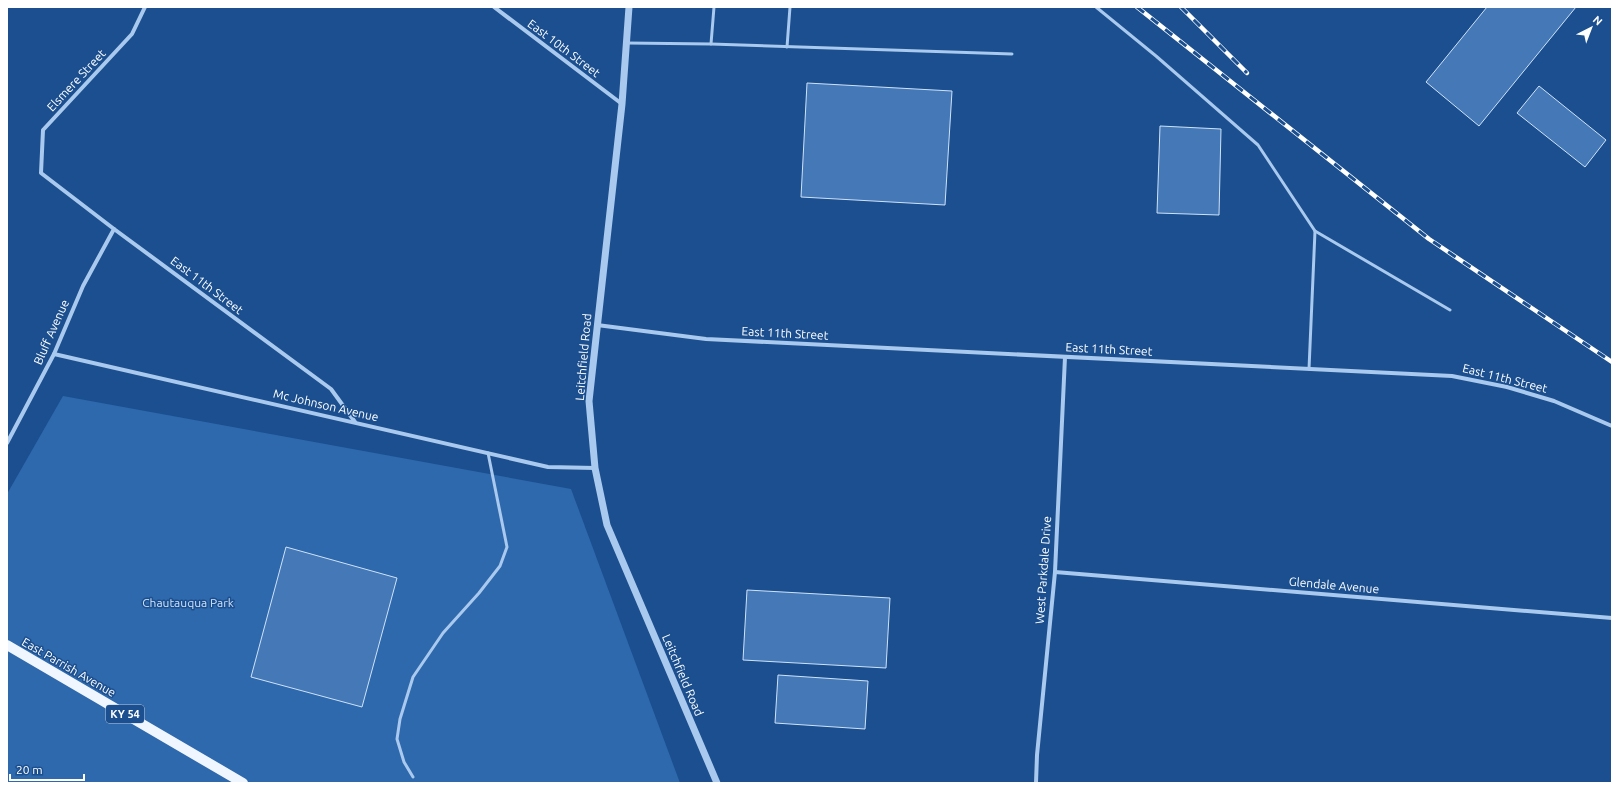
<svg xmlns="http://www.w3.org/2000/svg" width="1619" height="790" viewBox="0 0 1619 790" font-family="Ubuntu,sans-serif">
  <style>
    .green { fill: #2e69ad }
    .building { fill: #4478b7; stroke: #cfe3fa }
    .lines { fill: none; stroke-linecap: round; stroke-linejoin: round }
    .service { stroke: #a9c9ee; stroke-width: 3 }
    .minor { stroke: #a9c9ee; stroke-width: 4 }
    .tertiary { stroke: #a9c9ee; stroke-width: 7 }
    .primary { stroke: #f0f6ff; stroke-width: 10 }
    .rail-casing { stroke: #fff; stroke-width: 4.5 }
    .rail { stroke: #1b4f8f; stroke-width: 3; stroke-dasharray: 9; stroke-linecap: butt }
    .labels { text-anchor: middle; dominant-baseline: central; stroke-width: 3; stroke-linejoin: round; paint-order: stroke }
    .shield { fill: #1b4f8f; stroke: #bbcadd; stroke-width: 1 }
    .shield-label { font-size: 11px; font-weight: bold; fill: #fff }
    .street-label { font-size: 12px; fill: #fff; stroke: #1b4f8f }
    .park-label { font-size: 12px; fill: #cfe3fa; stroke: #1b4f8f }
  </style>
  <rect width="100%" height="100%" fill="#1b4f8f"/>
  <polygon class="green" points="63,396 571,489 680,783 7,783 7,494"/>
  <g class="building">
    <polygon points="1487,7 1576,7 1479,126 1426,82"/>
    <polygon points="807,83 952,91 945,205 801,197"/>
    <polygon points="1539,86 1606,140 1585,167 1517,113"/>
    <polygon points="1160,126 1221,129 1219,215 1157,213"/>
    <polygon points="286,547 397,578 362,707 251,677"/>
    <polygon points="747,590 890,598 886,668 743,660"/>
    <polygon points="778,675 868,681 865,729 775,723"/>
  </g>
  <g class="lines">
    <g class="service">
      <polyline points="1096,7 1156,56 1258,145 1315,231 1309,369"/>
      <polyline points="627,43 711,44 714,7"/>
      <polyline points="711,44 1012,54"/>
      <polyline points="787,47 790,7"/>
      <polyline points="1315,231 1450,310"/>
      <polyline points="413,777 404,762 397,739 400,719 413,677 443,633 479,593 500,566 507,547 488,453"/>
    </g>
    <g class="minor">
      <polyline points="145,7 132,34 43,130 41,173 114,229 331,389 355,422"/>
      <polyline points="494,7 622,104"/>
      <polyline points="597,325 706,339 1452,376 1507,387 1554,401 1612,426"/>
      <polyline points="54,354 548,467 595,468"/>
      <polyline points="7,443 54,354 83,286 114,229"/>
      <polyline points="1055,572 1612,618"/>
      <polyline points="1036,783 1037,755 1055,572 1065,357"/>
    </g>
    <polyline class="tertiary" points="629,7 622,104 589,401 595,468 607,525 717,783"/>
    <polyline class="primary" points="7,645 243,783"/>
    <g class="rail-casing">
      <g id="rail">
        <polyline points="1137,7 1429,239 1612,362"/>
        <polyline points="1181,7 1247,73"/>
      </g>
    </g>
    <use href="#rail" class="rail"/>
  </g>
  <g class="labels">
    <rect class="shield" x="106" y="705" width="38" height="18" rx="3"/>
    <g class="shield-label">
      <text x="125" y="714">KY 54</text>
    </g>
    <g class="street-label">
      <text transform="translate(564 48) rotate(37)">East 10th Street</text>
      <text transform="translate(76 80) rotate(-47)">Elsmere Street</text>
      <text transform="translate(207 285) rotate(37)">East 11th Street</text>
      <text transform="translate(51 332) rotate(-66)">Bluff Avenue</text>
      <text transform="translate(785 333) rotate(3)">East 11th Street</text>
      <text transform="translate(1109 349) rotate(3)">East 11th Street</text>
      <text transform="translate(583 357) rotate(-85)">Leitchfield Road</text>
      <text transform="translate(1505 378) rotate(14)">East 11th Street</text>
      <text transform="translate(326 405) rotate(13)">Mc Johnson Avenue</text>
      <text transform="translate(1043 570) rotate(-86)">West Parkdale Drive</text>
      <text transform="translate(1334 585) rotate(5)">Glendale Avenue</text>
      <text transform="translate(69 667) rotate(30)">East Parrish Avenue</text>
      <text transform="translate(683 675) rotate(67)">Leitchfield Road</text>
    </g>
    <g class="park-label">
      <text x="188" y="602">Chautauqua Park</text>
    </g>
  </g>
  <rect width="1619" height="790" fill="none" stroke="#ffffff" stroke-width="16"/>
  <g transform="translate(1591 28) rotate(42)" stroke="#1b4f8f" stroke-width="3" paint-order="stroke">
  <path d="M0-3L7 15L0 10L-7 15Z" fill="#ffffff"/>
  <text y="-6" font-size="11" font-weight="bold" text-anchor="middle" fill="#ffffff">N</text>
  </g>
  <path d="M10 774v6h74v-6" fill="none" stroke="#ffffff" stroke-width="2"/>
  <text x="16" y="774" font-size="12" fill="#ffffff" stroke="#1b4f8f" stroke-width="3" paint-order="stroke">20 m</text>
</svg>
